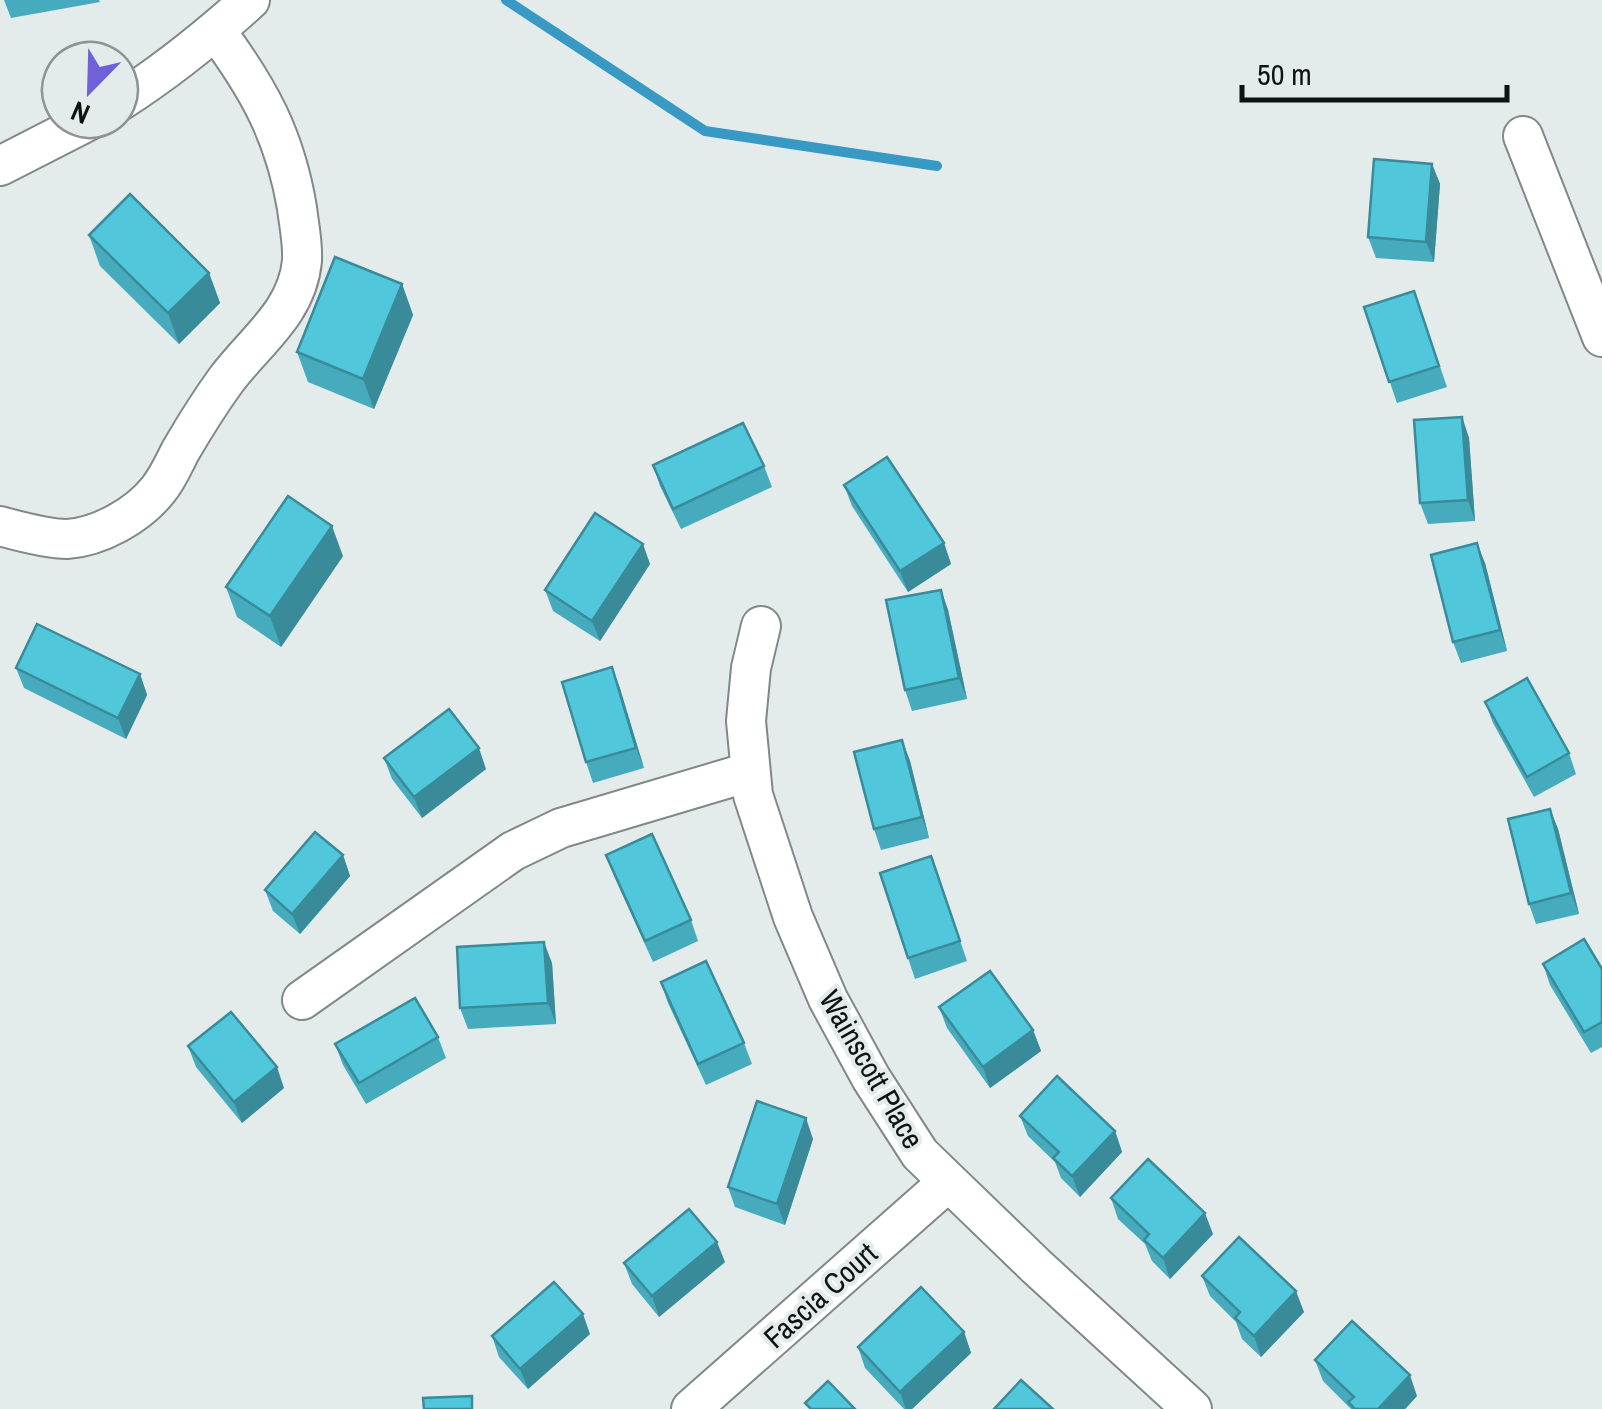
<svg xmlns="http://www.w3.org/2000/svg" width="1602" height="1409" viewBox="0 0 1602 1409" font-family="'Archivo Narrow',sans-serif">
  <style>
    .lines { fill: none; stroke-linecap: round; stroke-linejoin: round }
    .stream { stroke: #389ac4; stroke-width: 10 }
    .minor-casing { stroke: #818888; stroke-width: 42 }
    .minor { stroke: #fff; stroke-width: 38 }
    .wall { fill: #46abbd }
    .shaded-wall { fill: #398b9a }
    .building { fill: #51c7dc; stroke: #398b9a; stroke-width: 2.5 }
    .labels { text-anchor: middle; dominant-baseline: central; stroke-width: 8; stroke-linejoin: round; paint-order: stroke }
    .street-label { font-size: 30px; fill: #0f1212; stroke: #e3ebeb }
  </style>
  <rect width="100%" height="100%" fill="#e3ebeb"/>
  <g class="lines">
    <polyline class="stream" points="506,0 705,131 937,166"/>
    <g class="minor-casing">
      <g id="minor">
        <path d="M120 101C167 71 209 37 250 0"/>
        <polyline points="1523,136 1602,337"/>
        <polyline points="0,166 90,120"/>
        <path d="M0 526C18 531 49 539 67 539 100 537 138 515 158 490 168 478 174 463 181 450 195 426 210 402 226 380 255 341 297 313 302 261 303 243 299 225 297 208 285 136 259 89 216 31"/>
        <polyline points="761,626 751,668 746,721 753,795 793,917 828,999 871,1078 920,1154 1037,1267 1192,1409"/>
        <polyline points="302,1000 513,851 561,828 749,772"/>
        <polyline points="691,1409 948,1182"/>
      </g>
    </g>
    <use href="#minor" class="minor"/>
  </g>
  <g class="wall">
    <polygon points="4,0 99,0 100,2 11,18"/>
    <polygon points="1432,164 1440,184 1434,262 1376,258 1368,237"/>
    <polygon points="89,235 209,273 220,303 179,344 100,266"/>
    <polygon points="402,284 413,315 374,409 308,382 297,352"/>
    <polygon points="1414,291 1447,387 1397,403 1364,307"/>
    <polygon points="1462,417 1469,438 1475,521 1428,524 1420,503"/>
    <polygon points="653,465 764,466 772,487 681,529 660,486"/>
    <polygon points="844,485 944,543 951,564 908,592 852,506"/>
    <polygon points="343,556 281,647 237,617 226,587"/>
    <polygon points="1485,563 1507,651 1461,663 1453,642"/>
    <polygon points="650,564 600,641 553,611 545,590"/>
    <polygon points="941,590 948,610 967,699 912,711 905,690"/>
    <polygon points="612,667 644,768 593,783 586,762"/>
    <polygon points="16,668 140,674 147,695 126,739 24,688"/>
    <polygon points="1485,702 1569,753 1576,774 1534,797 1493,723"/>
    <polygon points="902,740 910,761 929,838 881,850 874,829"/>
    <polygon points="384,758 486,769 422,818 392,779"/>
    <polygon points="1550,809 1558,829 1579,914 1536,924 1529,904"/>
    <polygon points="343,855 350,876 300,934 273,911 265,890"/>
    <polygon points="606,855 691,920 698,941 653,962 614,876"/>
    <polygon points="931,856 967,961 915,979 908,958"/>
    <polygon points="552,963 556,1024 468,1029 460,1008"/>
    <polygon points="1543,964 1602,969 1602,1047 1591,1053 1550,985"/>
    <polygon points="661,982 744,1043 752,1064 706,1085 668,1003"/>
    <polygon points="939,1007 1033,1030 1041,1051 990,1088 947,1028"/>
    <polygon points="438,1037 446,1058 366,1104 343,1065 335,1044"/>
    <polygon points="188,1046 284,1088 242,1123 196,1067"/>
    <polygon points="1020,1116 1115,1131 1122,1152 1080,1197 1061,1178 1055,1162 1028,1136"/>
    <polygon points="813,1139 785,1225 735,1207 728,1187"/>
    <polygon points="1111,1198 1213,1234 1170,1279 1152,1261 1145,1244 1118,1219"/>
    <polygon points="725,1262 659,1317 632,1284 624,1263"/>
    <polygon points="1202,1276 1304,1312 1261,1357 1242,1339 1236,1322 1210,1296"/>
    <polygon points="964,1332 971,1353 912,1409 904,1409 865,1368 858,1347"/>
    <polygon points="590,1334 528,1389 499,1357 492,1336"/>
    <polygon points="1315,1360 1417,1396 1405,1409 1351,1409 1323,1381"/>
  </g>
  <g class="shaded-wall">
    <polygon points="1432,164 1440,184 1434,262 1426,242"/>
    <polygon points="209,273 220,303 179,344 168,313"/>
    <polygon points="402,284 413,315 374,409 363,379"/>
    <polygon points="1462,417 1469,438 1475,521 1468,500"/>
    <polygon points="332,526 343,556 281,647 270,616"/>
    <polygon points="944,543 951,564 908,592 900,571"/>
    <polygon points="1477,543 1485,563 1507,651 1500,630"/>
    <polygon points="643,544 650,564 600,641 592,621"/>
    <polygon points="941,590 948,610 967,699 959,678"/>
    <polygon points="612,667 620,688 644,768 636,748"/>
    <polygon points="140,674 147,695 126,739 118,718"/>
    <polygon points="902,740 910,761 929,838 922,817"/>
    <polygon points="479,748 486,769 422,818 414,797"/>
    <polygon points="1550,809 1558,829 1579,914 1571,893"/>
    <polygon points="343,855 350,876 300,934 292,914"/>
    <polygon points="544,942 552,963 556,1024 548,1003"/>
    <polygon points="1033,1030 1041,1051 990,1088 983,1067"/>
    <polygon points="277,1067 284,1088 242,1123 234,1102"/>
    <polygon points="806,1118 813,1139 785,1225 777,1204"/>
    <polygon points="1115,1131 1122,1152 1080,1197 1072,1176"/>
    <polygon points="1205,1213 1213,1234 1170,1279 1163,1258"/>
    <polygon points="717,1242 725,1262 659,1317 652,1296"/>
    <polygon points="1296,1291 1304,1312 1261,1357 1254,1336"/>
    <polygon points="583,1314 590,1334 528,1389 520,1369"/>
    <polygon points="964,1332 971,1353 912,1409 906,1409 900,1392"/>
    <polygon points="1410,1375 1417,1396 1405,1409 1378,1409"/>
  </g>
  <g class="building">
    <polygon points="1374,159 1432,164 1426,242 1368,237"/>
    <polygon points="130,194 209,273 168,313 89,235"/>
    <polygon points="335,257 402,284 363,379 297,352"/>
    <polygon points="1414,291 1439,366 1389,382 1364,307"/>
    <polygon points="1462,417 1468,500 1420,503 1414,420"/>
    <polygon points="743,423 764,466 673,509 653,465"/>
    <polygon points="887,457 944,543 900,571 844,485"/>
    <polygon points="288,496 332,526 270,616 226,587"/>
    <polygon points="595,513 643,544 592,621 545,590"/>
    <polygon points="1477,543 1500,630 1453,642 1431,555"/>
    <polygon points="941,590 959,678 905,690 886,600"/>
    <polygon points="37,624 140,674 118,718 16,668"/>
    <polygon points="612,667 636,748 586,762 562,682"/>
    <polygon points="1527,678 1569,753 1527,777 1485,702"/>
    <polygon points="449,709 479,748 414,797 384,758"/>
    <polygon points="902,740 922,817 874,829 854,752"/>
    <polygon points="1550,809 1571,893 1529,904 1508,819"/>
    <polygon points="315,832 343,855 292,914 265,890"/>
    <polygon points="652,834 691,920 645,941 606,855"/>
    <polygon points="931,856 960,941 908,958 880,873"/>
    <polygon points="1584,939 1602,969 1602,1022 1584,1032 1543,964"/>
    <polygon points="544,942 548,1003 460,1008 457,947"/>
    <polygon points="706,961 744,1043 698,1064 661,982"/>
    <polygon points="990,971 1033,1030 983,1067 939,1007"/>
    <polygon points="415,998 438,1037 359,1083 335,1044"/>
    <polygon points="231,1012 277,1067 234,1102 188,1046"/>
    <polygon points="1057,1076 1115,1131 1072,1176 1053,1158 1059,1152 1020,1116"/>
    <polygon points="757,1101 806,1118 777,1204 728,1187"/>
    <polygon points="1148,1159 1205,1213 1163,1258 1144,1240 1149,1234 1111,1198"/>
    <polygon points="689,1209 717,1242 652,1296 624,1263"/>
    <polygon points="1239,1237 1296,1291 1254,1336 1235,1318 1240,1312 1202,1276"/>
    <polygon points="554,1282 583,1314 520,1369 492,1336"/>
    <polygon points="921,1287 964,1332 900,1392 858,1347"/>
    <polygon points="1352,1321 1410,1375 1378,1409 1355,1409 1348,1402 1354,1397 1315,1360"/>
    <polygon points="1021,1380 1053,1409 994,1409"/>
    <polygon points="828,1381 855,1409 811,1409 805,1403"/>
    <polygon points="472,1396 472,1409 424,1409 423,1398"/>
  </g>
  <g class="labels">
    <g class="street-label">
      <text transform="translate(872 1069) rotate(60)">Wainscott Place</text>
      <text transform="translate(820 1295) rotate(-42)">Fascia Court</text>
    </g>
  </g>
  <g transform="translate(90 90) rotate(203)"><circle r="48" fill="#e3ebeb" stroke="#8e9494" stroke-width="2.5"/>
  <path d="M0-8L18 38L0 25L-18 38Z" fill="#7060da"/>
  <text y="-15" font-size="28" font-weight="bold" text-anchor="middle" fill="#0f1212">N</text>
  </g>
  <path d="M1242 85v15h265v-15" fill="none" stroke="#0f1212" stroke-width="5"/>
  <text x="1257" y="85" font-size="30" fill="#0f1212" stroke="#e3ebeb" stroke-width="8" paint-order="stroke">50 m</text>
</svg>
